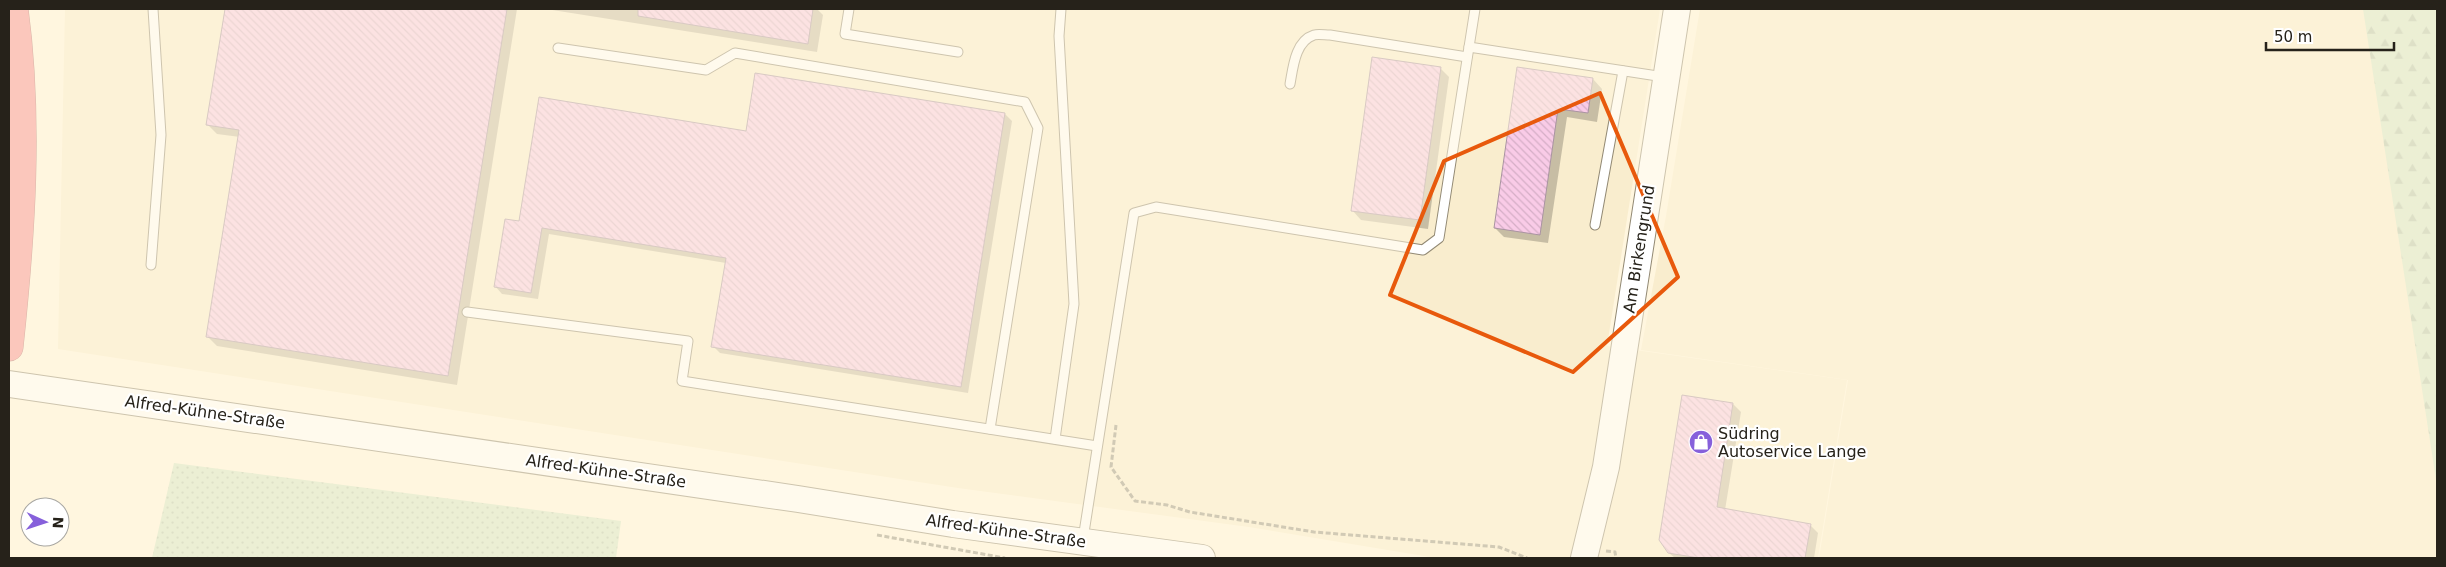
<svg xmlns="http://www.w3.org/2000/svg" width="2446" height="567" viewBox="0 0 2446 567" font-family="'DejaVu Sans',sans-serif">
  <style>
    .built { fill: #f9edce }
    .green { fill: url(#green-dots) }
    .forest { fill: url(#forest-firs) }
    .shadow { fill: #0003 }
    .building { fill: url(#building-back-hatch); stroke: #aa94a2 }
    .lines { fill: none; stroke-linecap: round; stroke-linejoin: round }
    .lane-casing { stroke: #928974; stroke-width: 11 }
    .secondary-casing { stroke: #928974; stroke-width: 28 }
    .highway-casing { stroke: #ad6969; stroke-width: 29 }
    .path { stroke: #9a9484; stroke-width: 3; stroke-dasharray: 5 2.5; stroke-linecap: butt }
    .lane { stroke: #fff; stroke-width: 9 }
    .secondary { stroke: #fff; stroke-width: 26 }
    .highway { stroke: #f68f93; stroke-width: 28 }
    .marked { fill: none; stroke: #e8590c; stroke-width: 4; stroke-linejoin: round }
    .labels { text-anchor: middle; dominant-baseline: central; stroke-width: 4.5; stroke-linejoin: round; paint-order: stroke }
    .street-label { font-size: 16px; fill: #26221a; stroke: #fff }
    .poi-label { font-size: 16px; fill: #26221a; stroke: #fff; text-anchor: start }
  </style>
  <defs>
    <pattern id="green-dots" width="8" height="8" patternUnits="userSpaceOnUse" patternTransform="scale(1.25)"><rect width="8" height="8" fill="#d4e6c8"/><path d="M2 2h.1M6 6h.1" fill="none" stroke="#b6c5ab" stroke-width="1.8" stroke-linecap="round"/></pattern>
    <pattern id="forest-firs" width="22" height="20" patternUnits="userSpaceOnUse" patternTransform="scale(1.25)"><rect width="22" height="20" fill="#d4e6c8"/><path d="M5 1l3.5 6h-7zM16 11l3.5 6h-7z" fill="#b6c5ab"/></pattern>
    <pattern id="building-back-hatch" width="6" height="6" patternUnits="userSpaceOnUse" patternTransform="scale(1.25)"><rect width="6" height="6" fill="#f9cbe7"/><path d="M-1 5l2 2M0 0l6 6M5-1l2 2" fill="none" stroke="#d5aec6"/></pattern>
  </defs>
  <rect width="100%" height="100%" fill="#fff6df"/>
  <g class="built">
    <polygon points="65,9 1660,9 1607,346 1847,380 1818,558 1436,558 1249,527 958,488 58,349"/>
    <polygon points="1700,9 2437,9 2437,558 1819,558 1848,380 1641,350 1666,216"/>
  </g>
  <polygon class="green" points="174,463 621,521 616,558 152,558"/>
  <polygon class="forest" points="2363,9 2437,9 2437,486"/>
  <g class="shadow">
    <polygon points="226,9 517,9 457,385 217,346 208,337 240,137 217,134 207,124"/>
    <polygon points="546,9 817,9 823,15 817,52"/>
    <polygon points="1440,68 1449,77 1428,229 1361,220 1352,210"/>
    <polygon points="1518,69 1593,79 1602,89 1597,122 1567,117 1548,243 1504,237 1495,228"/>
    <polygon points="757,74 1005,114 1012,121 968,393 720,353 713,346 726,263 549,234 538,299 502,294 495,286 520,223 747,132"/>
    <polygon points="1733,404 1741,412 1725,510 1810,525 1818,533 1814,558 1675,558 1669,553"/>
  </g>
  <g class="building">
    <polygon points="225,9 507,9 448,376 206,337 239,130 206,125"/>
    <polygon points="638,9 813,9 808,44 638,16"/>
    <polygon points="1372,57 1441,67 1420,220 1351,211"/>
    <polygon points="1517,67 1593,78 1588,113 1558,109 1540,235 1494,228"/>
    <polygon points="755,73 1005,113 961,387 711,347 726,258 542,228 531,293 494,287 505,219 519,221 539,97 746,131"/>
    <polygon points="1682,395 1733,403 1717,507 1811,524 1805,558 1699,558 1668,553 1659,540"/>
  </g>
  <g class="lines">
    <g class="lane-casing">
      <g id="lane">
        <polyline points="849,9 845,34 958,52"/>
        <polyline points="1469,47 1475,9"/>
        <polyline points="558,48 706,70 735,53 1025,102 1038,128 990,429"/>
        <path d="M1290 84C1293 68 1295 41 1314 35 1318 34 1325 35 1330 35L1467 57"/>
        <polyline points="1595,225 1623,71"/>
        <polyline points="151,265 161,135 153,9"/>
        <polyline points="467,312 688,341 682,381 1097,446"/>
        <polyline points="1055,439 1074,304 1059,36 1061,9"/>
        <polyline points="1083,539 1134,213 1156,207 1423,250 1439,238 1469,47 1664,77"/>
      </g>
    </g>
    <g class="secondary-casing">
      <g id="secondary">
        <polyline points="9,384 798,499 953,524 1202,558"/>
        <polyline points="1584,558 1606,467 1677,9"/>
      </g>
    </g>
    <g class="highway-casing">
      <path id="highway" d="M9 347C21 235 29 121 14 9"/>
    </g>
    <g class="path">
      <polyline points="1116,425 1111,467 1135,501 1167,505 1190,512 1314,532 1499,547 1527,558"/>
      <polyline points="877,535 1005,558"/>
      <polyline points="1606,551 1615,552 1616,558"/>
    </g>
    <use href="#lane" class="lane"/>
    <use href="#secondary" class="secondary"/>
    <use href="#highway" class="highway"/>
  </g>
  <path d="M0 0H2446V567H0ZM1600 93 1678 277 1573 372 1390 295 1444 161Z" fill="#fff6df" fill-opacity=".55" fill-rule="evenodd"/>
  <path class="marked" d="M1600 93 1678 277 1573 372 1390 295 1444 161Z"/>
  <defs>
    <g id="shop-disc" transform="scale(1.25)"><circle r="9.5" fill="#8660db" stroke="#fff"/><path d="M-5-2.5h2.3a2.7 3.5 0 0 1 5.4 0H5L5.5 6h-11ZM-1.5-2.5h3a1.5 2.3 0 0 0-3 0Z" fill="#fff"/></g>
  </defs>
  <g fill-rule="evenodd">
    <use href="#shop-disc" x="1701" y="442"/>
  </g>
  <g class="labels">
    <g class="street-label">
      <text transform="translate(1639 249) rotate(-81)">Am Birkengrund</text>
      <text transform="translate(205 412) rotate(8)">Alfred-Kühne-Straße</text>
      <text transform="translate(606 471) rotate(8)">Alfred-Kühne-Straße</text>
      <text transform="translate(1006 531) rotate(8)">Alfred-Kühne-Straße</text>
    </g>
    <g class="poi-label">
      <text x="1718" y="433">Südring<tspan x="1718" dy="18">Autoservice Lange</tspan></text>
    </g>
  </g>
  <rect width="2446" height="567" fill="none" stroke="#26221a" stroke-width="20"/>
  <g transform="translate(45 522) rotate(93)"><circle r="24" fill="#ffffff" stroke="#a8a7a3"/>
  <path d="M0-4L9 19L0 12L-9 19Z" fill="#8660db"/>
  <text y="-8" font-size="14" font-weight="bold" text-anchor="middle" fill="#26221a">N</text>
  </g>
  <path d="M2266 42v8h128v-8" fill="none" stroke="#26221a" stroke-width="2.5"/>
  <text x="2274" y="42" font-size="15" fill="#26221a" stroke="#ffffff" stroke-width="4" paint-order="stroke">50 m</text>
</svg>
